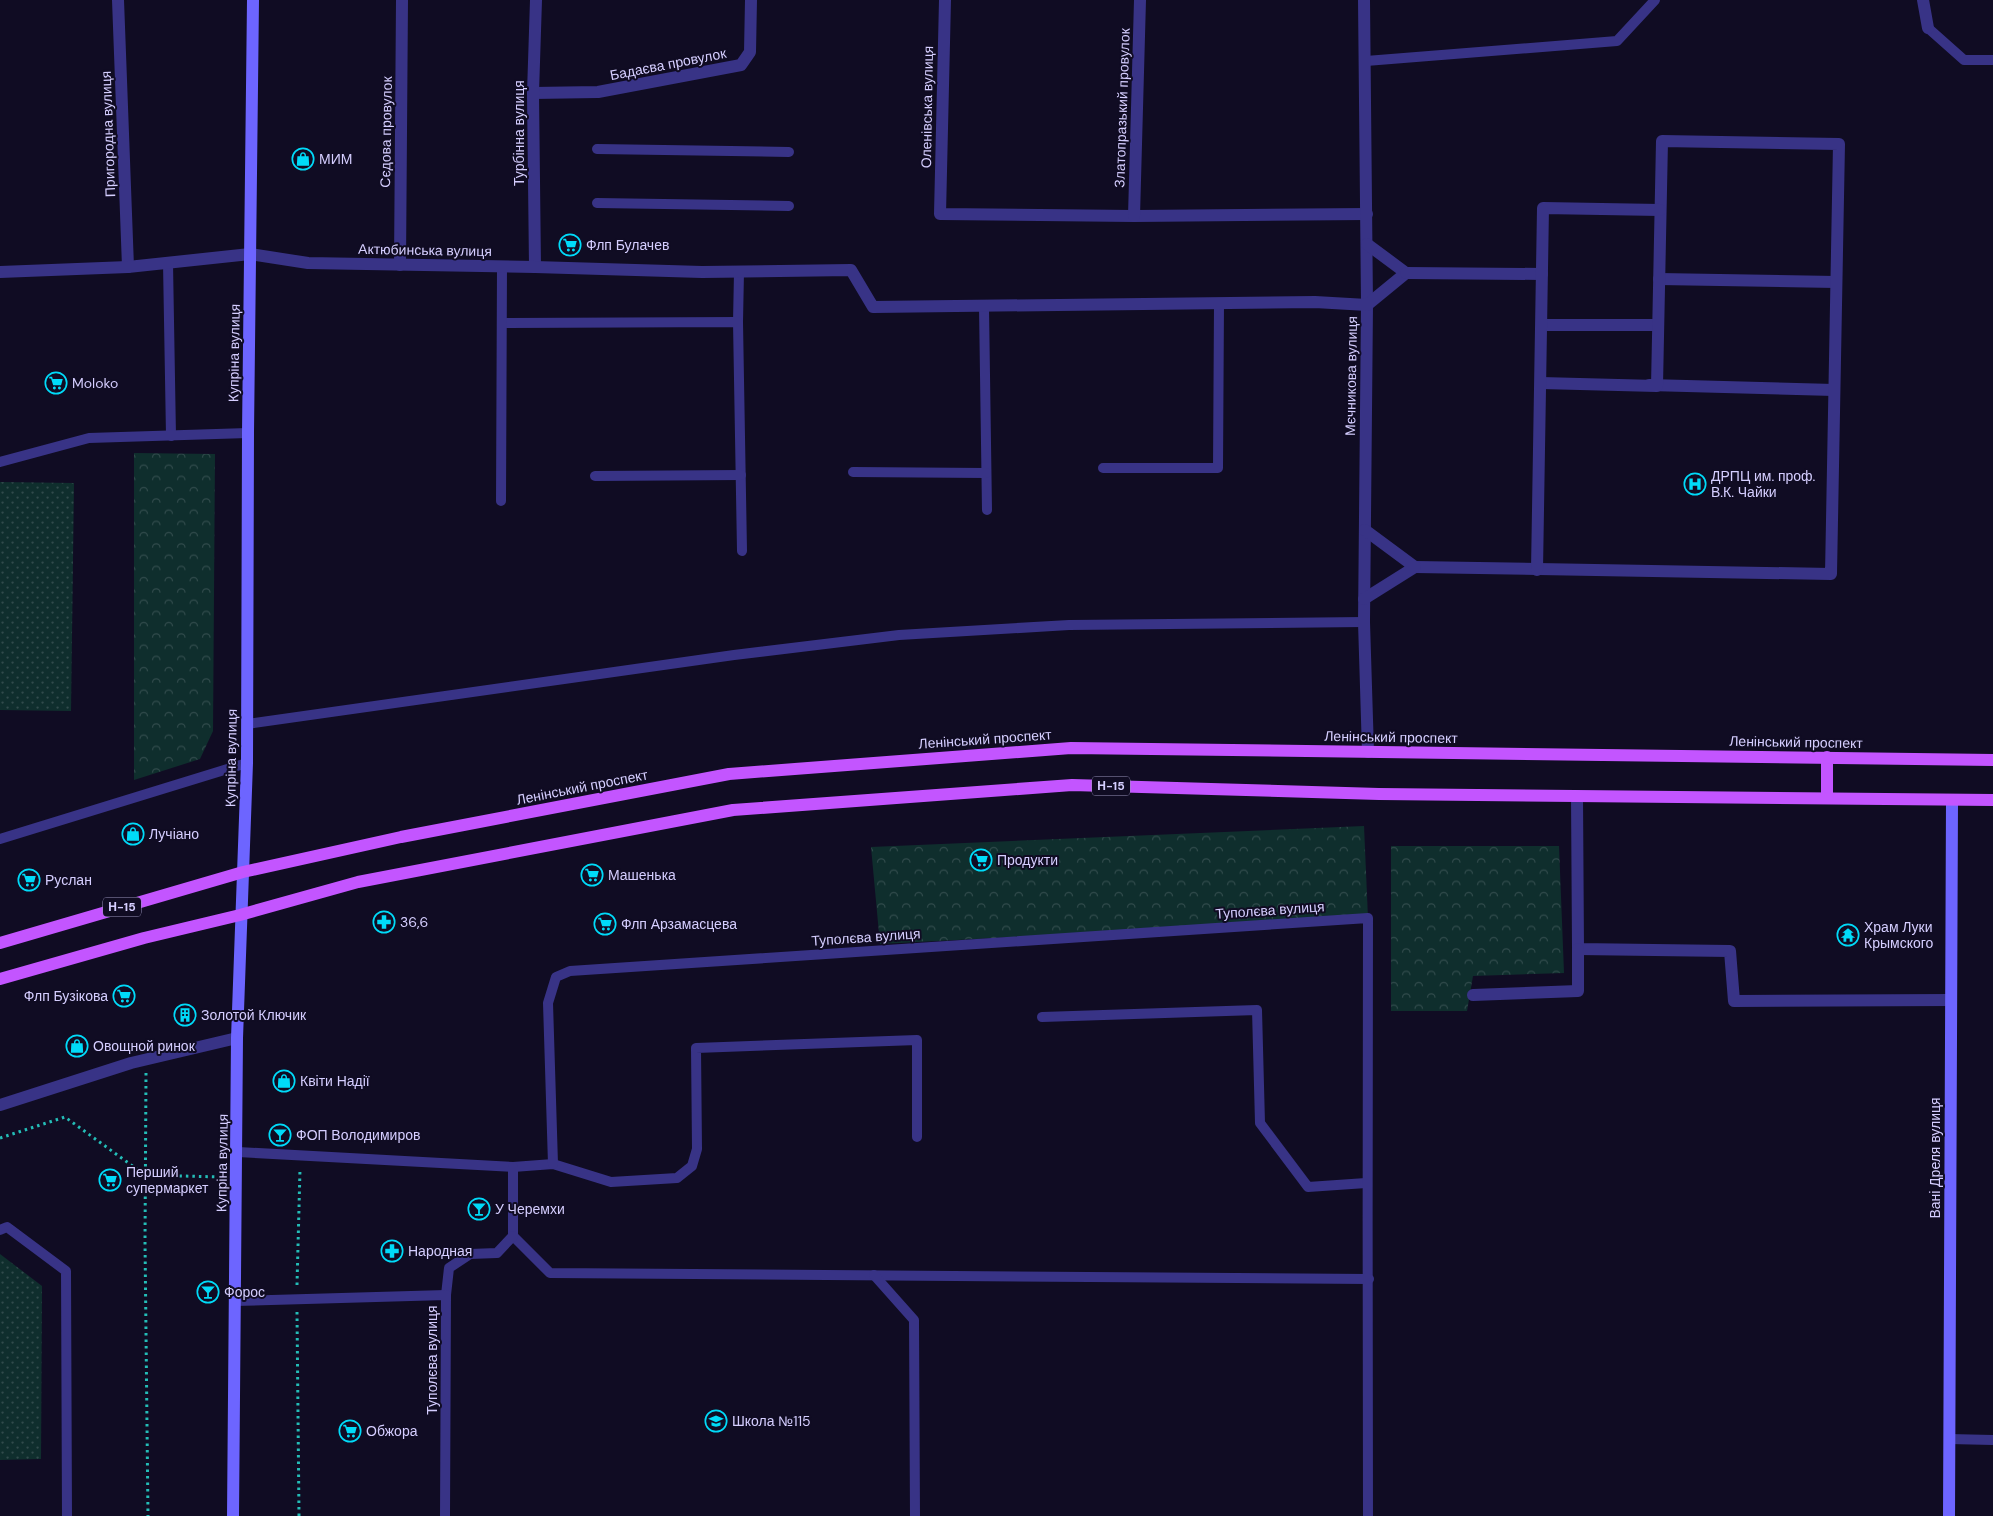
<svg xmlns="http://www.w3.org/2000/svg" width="1993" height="1516" viewBox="0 0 1993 1516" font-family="'DM Sans',sans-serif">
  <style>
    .forest { fill: url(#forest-crowns) }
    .park { fill: url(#park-dots) }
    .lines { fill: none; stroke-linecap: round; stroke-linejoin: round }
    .path { stroke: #24bdb7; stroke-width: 3; stroke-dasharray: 2.5 4; stroke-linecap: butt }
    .lane { stroke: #383386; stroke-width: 10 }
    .street { stroke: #383386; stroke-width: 12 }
    .secondary { stroke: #6d65ff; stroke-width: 12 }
    .primary { stroke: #c355ff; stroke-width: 12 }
    .labels { text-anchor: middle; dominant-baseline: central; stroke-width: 4; stroke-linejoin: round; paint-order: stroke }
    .shield { fill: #100c23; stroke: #9a94bd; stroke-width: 1 }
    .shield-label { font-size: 12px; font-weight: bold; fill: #d5ceff }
    .street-label { font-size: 14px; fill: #d5ceff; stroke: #100c23 }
    .poi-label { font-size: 14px; fill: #d5ceff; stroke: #100c23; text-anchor: start }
  </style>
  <defs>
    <pattern id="forest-crowns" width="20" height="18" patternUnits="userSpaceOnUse" patternTransform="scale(1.25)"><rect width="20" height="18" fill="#0f2e2d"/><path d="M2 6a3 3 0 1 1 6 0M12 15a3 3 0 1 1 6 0" fill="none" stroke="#314b4c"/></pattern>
    <pattern id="park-dots" width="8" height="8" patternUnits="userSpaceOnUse" patternTransform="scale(1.25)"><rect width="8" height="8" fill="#0f2e2d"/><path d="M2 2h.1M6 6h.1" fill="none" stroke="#314b4c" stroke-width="1.8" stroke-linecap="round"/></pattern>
  </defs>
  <rect width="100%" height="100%" fill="#100c23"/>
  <g class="forest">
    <polygon points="134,453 215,454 213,731 200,759 134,780"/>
    <polygon points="1364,826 1368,918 880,944 871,847"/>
    <polygon points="1391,846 1559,846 1564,973 1473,976 1467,1011 1391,1011"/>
  </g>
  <g class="park">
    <polygon points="0,482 74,483 71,711 0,710"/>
    <polygon points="0,1254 42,1286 41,1459 0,1460"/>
  </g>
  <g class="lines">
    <g class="path">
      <polyline points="146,1073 145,1241 148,1516"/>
      <polyline points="0,1138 65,1117 145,1175 221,1177"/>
      <polyline points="297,1285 300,1169"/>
      <polyline points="297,1312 299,1516"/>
    </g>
    <g class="lane">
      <polyline points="1928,28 1964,60 1993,60"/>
      <polyline points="1366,61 1617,41 1655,0"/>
      <polyline points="597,149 789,152"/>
      <polyline points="597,203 789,206"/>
      <polyline points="168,263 171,436"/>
      <polyline points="984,307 987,510"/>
      <polyline points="738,322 739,272"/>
      <polyline points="502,323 738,322 742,551"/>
      <polyline points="0,462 89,438 248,433"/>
      <polyline points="1103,468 1218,468 1219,304"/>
      <polyline points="853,472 986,473"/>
      <polyline points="595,476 741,475"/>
      <polyline points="501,501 502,266"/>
      <polyline points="247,724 734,655 899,635 1069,625 1364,622"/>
      <polyline points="0,839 247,763"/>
      <polyline points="1042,1017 1257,1010 1260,1123 1308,1187 1366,1183"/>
      <polyline points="238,1152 513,1167 553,1164 611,1182 677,1178 692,1166 697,1149 696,1048 917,1040 917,1137"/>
      <path d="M553 1164 548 1003 556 977 570 971 1368 918C1367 1117 1368 1317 1368 1516"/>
      <polyline points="513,1167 513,1236 550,1273 1369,1279"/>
      <polyline points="0,1230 7,1227 66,1271 67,1516"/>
      <polyline points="874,1275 914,1320 915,1516"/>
      <polyline points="446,1295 449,1268 470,1254 497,1253 513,1236"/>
      <polyline points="234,1301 446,1295 445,1516"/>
      <polyline points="1949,1439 1993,1440"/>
    </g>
    <g class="street">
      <polyline points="118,0 128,267"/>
      <polyline points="945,0 940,214 1134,216 1367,214"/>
      <polyline points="1364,0 1367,305 1364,622 1368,752"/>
      <polyline points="1923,0 1928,28"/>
      <polyline points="533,93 598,92 741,65 750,52 751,0"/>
      <polyline points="1134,216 1140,0"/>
      <polyline points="400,265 402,0"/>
      <polyline points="535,267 533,93 536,0"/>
      <polyline points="0,272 128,267 250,254 308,263 535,267 702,272 851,270 873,307 1315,302 1367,305 1406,273 1367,244"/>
      <polyline points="1406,273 1542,274"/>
      <polyline points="1659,279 1836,282"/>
      <polyline points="1542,325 1658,325"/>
      <polyline points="1649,385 1834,390"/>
      <polyline points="1415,567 1831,574 1839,144 1662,141 1657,386 1541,383"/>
      <polyline points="1537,570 1543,208 1660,210"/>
      <polyline points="1364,599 1415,567 1365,530"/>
      <polyline points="1577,796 1578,949 1730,951 1734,1001 1951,1000"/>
      <polyline points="1473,995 1578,991 1578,949"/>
      <polyline points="0,1105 131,1063 237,1038"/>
    </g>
    <g class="secondary">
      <polyline points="233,1516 237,1038 247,763 248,433 253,0"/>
      <polyline points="1949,1516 1952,800"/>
    </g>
    <g class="primary">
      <polyline points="1827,757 1827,798"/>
      <polyline points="0,943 243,872 401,837 729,774 1071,748 1993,760"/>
      <polyline points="0,979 144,938 240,915 358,882 733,810 1072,785 1379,794 1993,800"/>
    </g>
  </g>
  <defs>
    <g id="shop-ring" transform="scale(1.125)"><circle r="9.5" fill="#100c23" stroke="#00dbf9" stroke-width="1.5"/><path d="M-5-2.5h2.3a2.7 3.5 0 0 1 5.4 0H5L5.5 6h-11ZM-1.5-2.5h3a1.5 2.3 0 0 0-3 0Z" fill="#00dbf9"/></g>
    <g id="supermarket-ring" transform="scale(1.125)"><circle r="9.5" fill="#100c23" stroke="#00dbf9" stroke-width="1.5"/><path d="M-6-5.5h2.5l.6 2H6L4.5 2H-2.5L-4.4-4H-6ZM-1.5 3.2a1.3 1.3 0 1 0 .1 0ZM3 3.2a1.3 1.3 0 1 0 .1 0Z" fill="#00dbf9"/></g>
    <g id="hospital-ring" transform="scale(1.125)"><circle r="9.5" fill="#100c23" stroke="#00dbf9" stroke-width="1.5"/><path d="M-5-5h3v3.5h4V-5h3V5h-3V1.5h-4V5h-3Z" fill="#00dbf9"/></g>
    <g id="pharmacy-ring" transform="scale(1.125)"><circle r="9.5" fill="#100c23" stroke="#00dbf9" stroke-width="1.5"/><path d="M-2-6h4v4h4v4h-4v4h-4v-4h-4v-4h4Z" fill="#00dbf9"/></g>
    <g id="temple-ring" transform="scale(1.125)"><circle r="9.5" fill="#100c23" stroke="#00dbf9" stroke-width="1.5"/><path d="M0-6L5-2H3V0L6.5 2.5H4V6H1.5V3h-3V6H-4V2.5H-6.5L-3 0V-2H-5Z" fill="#00dbf9"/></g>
    <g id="building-ring" transform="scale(1.125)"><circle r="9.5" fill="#100c23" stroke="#00dbf9" stroke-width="1.5"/><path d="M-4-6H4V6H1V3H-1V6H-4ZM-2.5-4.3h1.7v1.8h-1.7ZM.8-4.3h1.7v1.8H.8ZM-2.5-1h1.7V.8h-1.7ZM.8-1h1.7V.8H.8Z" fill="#00dbf9"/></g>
    <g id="bar-ring" transform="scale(1.125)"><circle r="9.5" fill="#100c23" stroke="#00dbf9" stroke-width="1.5"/><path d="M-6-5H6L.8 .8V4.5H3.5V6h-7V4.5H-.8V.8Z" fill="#00dbf9"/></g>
    <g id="school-ring" transform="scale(1.125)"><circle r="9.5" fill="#100c23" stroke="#00dbf9" stroke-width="1.5"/><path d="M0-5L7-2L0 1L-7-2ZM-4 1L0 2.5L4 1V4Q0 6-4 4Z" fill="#00dbf9"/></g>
  </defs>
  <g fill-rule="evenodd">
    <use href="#shop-ring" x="303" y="159"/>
    <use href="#supermarket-ring" x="570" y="245"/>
    <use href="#supermarket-ring" x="56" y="383"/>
    <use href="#hospital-ring" x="1695" y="484"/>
    <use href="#shop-ring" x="133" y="834"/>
    <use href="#supermarket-ring" x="981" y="860"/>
    <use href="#supermarket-ring" x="592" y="875"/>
    <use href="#supermarket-ring" x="29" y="880"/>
    <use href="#pharmacy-ring" x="384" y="922"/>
    <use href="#supermarket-ring" x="605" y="924"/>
    <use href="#temple-ring" x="1848" y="935"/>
    <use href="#supermarket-ring" x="124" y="996"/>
    <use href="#building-ring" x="185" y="1015"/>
    <use href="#shop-ring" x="77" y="1046"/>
    <use href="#shop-ring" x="284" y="1081"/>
    <use href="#bar-ring" x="280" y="1135"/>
    <use href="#supermarket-ring" x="110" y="1180"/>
    <use href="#bar-ring" x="479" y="1209"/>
    <use href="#pharmacy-ring" x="392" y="1251"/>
    <use href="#bar-ring" x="208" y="1292"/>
    <use href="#school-ring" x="716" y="1421"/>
    <use href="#supermarket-ring" x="350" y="1431"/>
  </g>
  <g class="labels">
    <g class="shield">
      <rect x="1092" y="776.5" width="38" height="19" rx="4"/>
      <rect x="103" y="897.5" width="38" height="19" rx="4"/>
    </g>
    <g class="shield-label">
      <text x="1111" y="786">Н-15</text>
      <text x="122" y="907">Н-15</text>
    </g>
    <g class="street-label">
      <text transform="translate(668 64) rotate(-11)">Бадаєва провулок</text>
      <text transform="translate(927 107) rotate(-89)">Оленівська вулиця</text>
      <text transform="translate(1122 108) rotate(-88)">Златопразький провулок</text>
      <text transform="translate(386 132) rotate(-89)">Сєдова провулок</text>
      <text transform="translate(519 133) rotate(-90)">Турбінна вулиця</text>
      <text transform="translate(108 134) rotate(-92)">Пригородна вулиця</text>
      <text transform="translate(425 250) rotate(1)">Актюбинська вулиця</text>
      <text transform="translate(234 353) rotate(-89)">Купріна вулиця</text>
      <text transform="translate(1351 376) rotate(-89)">Мєчникова вулиця</text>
      <text transform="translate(1391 737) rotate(1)">Ленінський проспект</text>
      <text transform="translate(985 739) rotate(-4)">Ленінський проспект</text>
      <text transform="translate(1796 742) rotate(1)">Ленінський проспект</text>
      <text transform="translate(231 758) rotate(-89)">Купріна вулиця</text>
      <text transform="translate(582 787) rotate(-11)">Ленінський проспект</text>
      <text transform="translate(1270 910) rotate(-4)">Туполєва вулиця</text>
      <text transform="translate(866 937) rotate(-4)">Туполєва вулиця</text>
      <text transform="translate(1935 1158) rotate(-90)">Вані Дреля вулиця</text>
      <text transform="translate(222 1163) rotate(-89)">Купріна вулиця</text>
      <text transform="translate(432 1360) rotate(-90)">Туполєва вулиця</text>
    </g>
    <g class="poi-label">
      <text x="319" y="159">МИМ</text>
      <text x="586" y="245">Флп Булачев</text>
      <text x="72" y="383">Moloko</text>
      <text x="1711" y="476">ДРПЦ им. проф.<tspan x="1711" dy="16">В.К. Чайки</tspan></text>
      <text x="149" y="834">Лучіано</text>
      <text x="997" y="860">Продукти</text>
      <text x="608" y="875">Машенька</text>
      <text x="45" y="880">Руслан</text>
      <text x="400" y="922">36,6</text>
      <text x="621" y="924">Флп Арзамасцева</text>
      <text x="1864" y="927">Храм Луки<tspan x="1864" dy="16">Крымского</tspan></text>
      <text x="108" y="996" text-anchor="end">Флп Бузікова</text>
      <text x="201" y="1015">Золотой Ключик</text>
      <text x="93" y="1046">Овощной ринок</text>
      <text x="300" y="1081">Квіти Надії</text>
      <text x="296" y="1135">ФОП Володимиров</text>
      <text x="126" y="1172">Перший<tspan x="126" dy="16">супермаркет</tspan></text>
      <text x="495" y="1209">У Черемхи</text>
      <text x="408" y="1251">Народная</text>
      <text x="224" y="1292">Форос</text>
      <text x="732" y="1421">Школа №115</text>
      <text x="366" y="1431">Обжора</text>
    </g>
  </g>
</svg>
